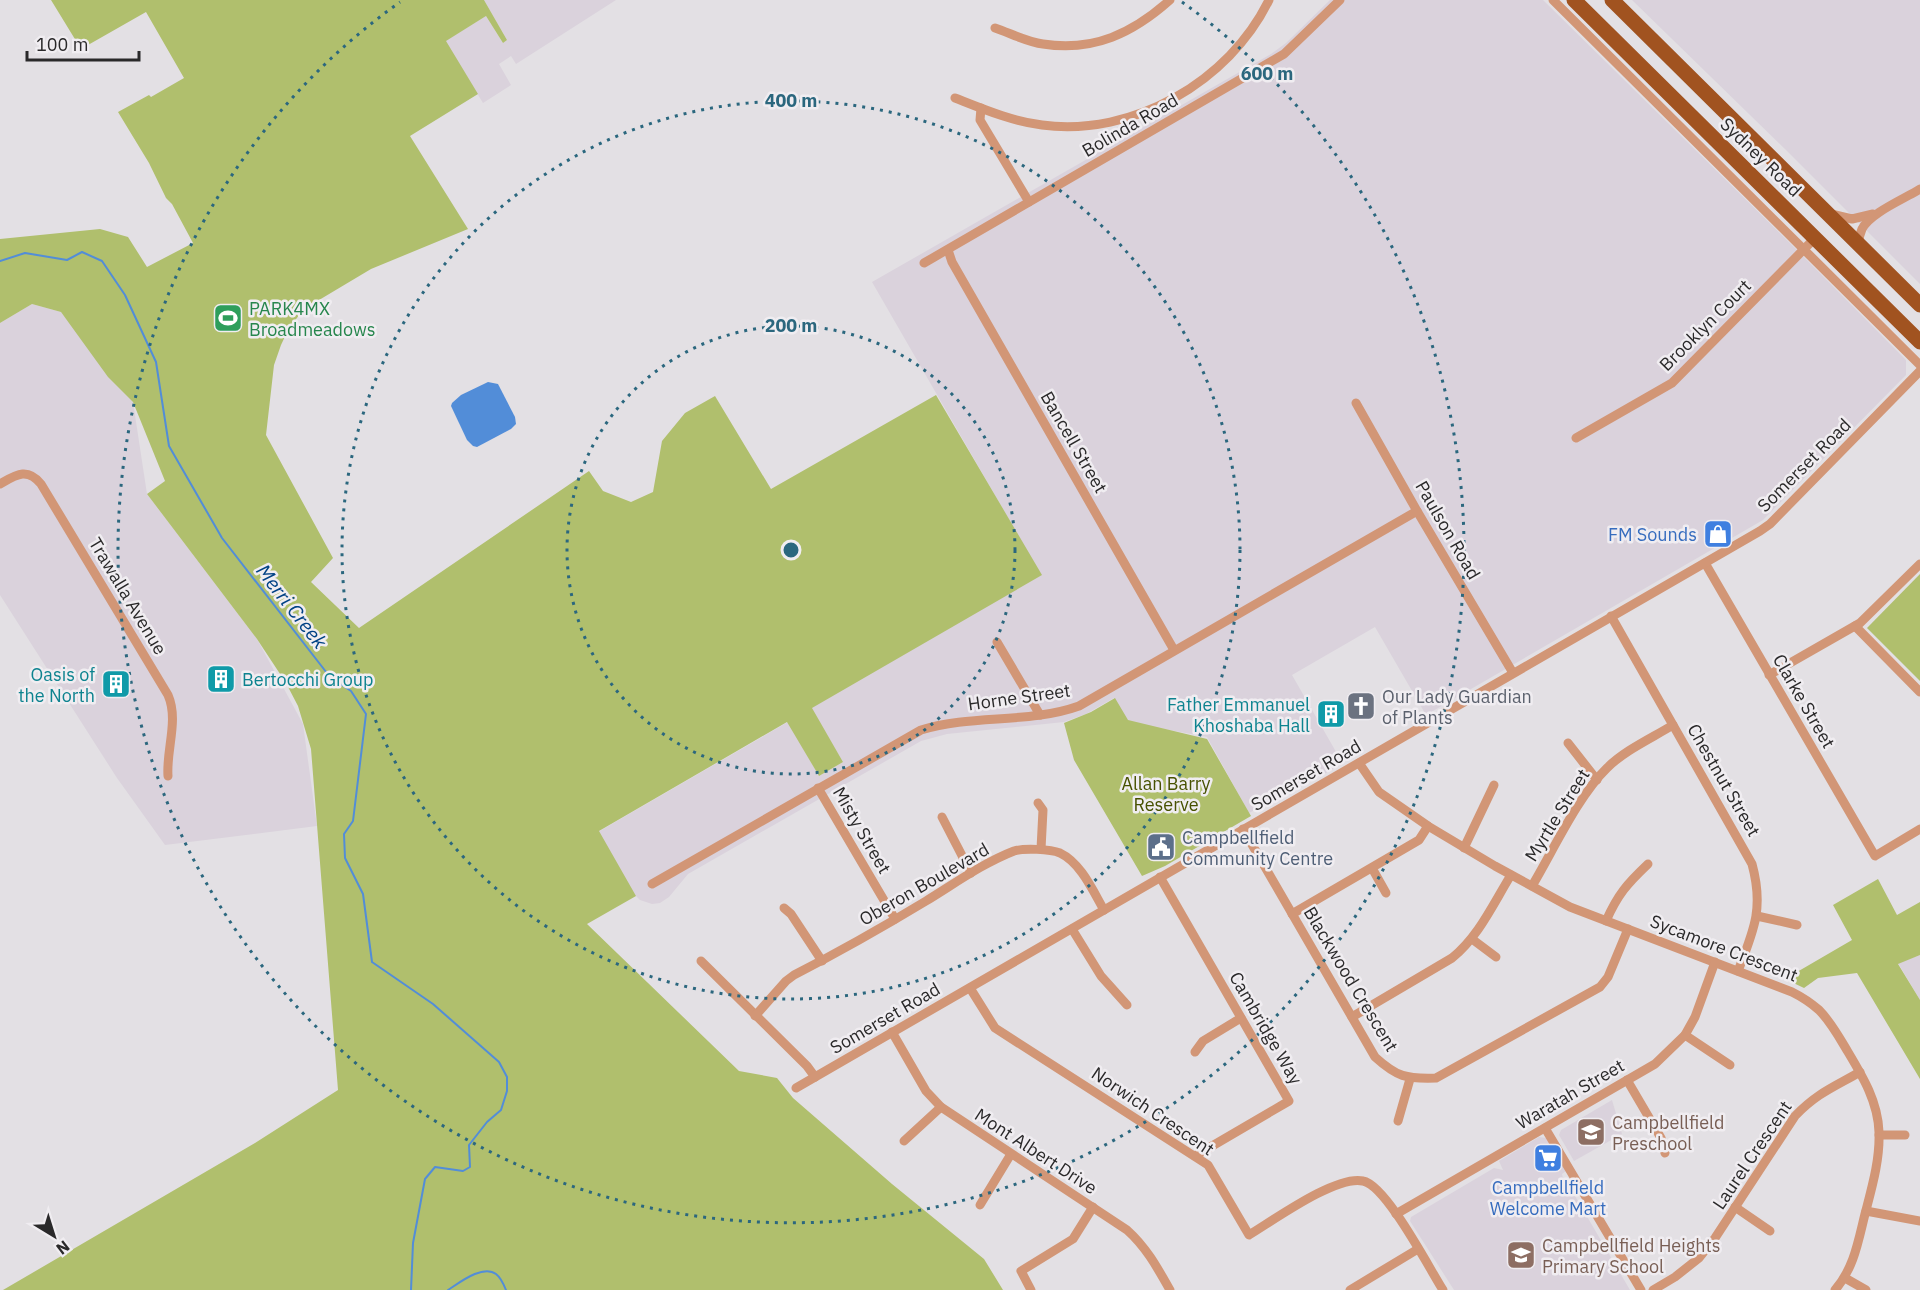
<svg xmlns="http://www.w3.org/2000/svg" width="1920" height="1290" viewBox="0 0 1920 1290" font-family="'IBM Plex Sans',sans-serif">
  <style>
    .built { fill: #dad2dc }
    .green { fill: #b0bf6d }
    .water { fill: #528dd8 }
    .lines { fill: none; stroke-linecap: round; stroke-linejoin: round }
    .stream { stroke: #528dd8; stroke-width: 2 }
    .minor { stroke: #d29676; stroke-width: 9 }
    .trunk { stroke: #a15320; stroke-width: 15 }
    .ring { fill: none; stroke: #2b677e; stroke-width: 3; stroke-dasharray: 3 6 }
    .labels { text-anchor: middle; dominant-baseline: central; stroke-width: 5; stroke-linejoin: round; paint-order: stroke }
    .street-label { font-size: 18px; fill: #2a292a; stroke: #f0edf1 }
    .leisure-label { font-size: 18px; fill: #27864d; stroke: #f0edf1; text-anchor: start }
    .shop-label { font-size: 18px; fill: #366cbe; stroke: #f0edf1; text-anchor: end }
    .culture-label { font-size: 18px; fill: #0d838f; stroke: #f0edf1; text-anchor: end }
    .worship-label { font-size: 18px; fill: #5b616d; stroke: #f0edf1; text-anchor: start }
    .park-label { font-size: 18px; fill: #475100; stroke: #f0edf1 }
    .service-label { font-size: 18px; fill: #4e5e75; stroke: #f0edf1; text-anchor: start }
    .education-label { font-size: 18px; fill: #785e54; stroke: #f0edf1; text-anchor: start }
    .water-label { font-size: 20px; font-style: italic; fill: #004285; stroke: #f0edf1 }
    .centre { fill: #2b677e; stroke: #f0edf1; stroke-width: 3 }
    .ring-label { font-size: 18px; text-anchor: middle; font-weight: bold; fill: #2b677e; stroke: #f0edf1; stroke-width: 5; stroke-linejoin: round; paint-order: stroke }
  </style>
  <rect width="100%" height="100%" fill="#e3e0e4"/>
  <g class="built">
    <polygon points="484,0 616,0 516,64 511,56 499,64 511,85 483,103 445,41 486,16 503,43 507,40"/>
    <polygon points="1330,0 1543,0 1800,253 1906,360 1906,375 1763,520 1426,715 1375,627 1292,675 1343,764 1249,813 1207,737 1126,722 1114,698 1086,714 1064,722 947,734 921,741 688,874 669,897 660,903 652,904 640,900 634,894 598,832 788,722 819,776 843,762 811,708 1041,575 872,282 1271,54 1286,43"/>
    <polygon points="1632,0 1920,0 1920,284 1785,149"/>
    <polygon points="32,304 61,312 133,402 147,494 257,639 303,724 317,826 165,845 117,778 0,595 0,323"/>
    <polygon points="1920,955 1920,1000 1898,963"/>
    <polygon points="1612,1100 1622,1134 1574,1161 1559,1135 1561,1130"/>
    <polygon points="1539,1137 1546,1138 1566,1171 1562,1174 1564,1182 1568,1184 1630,1290 1454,1290 1410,1221 1411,1217 1494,1168 1503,1170 1499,1161"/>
  </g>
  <g class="green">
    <polygon points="51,0 484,0 507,40 503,43 486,16 446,41 478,94 410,136 468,229 371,269 304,309 289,328 281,345 274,365 266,435 333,558 311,582 359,628 589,471 603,491 631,502 653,492 662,441 685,413 715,396 771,489 936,395 1042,575 812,708 843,762 819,776 787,722 599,831 636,896 587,924 739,1071 777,1078 793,1098 892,1184 984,1259 1003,1290 3,1290 255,1143 338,1090 311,749 298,706 286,683 257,639 147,494 165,481 133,402 108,377 61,312 32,304 0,323 0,239 100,229 128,237 147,267 193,243 172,204 166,198 149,163 118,112 149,95 151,97 184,78 146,12 81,49"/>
    <polygon points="1920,574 1920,681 1867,628"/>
    <polygon points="1115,698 1128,720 1207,739 1251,816 1165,866 1142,876 1074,760 1064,723 1091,712"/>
    <polygon points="1878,879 1897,915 1920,902 1920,955 1898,964 1920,1000 1920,1079 1857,973 1818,978 1804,988 1785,979 1852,940 1833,905"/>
  </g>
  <polygon class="water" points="488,382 498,384 515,417 516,424 511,429 477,447 473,446 467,440 451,406 452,403 461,395"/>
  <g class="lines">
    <g class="stream">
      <polyline points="0,261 25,253 67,260 82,252 102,261 125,295 156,362 169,446 222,538 330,677 351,691 366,714 353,821 344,834 345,858 363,894 372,962 433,1004 499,1062 507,1077 507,1091 501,1110 487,1122 469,1145 470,1167 463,1171 435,1167 425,1179 413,1243 411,1290"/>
      <path d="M448 1290C459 1283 483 1264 496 1274 500 1277 504 1285 506 1290"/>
    </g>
    <g class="minor">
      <polyline points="1553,0 1920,365"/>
      <path d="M995 28C1010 33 1027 42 1043 44 1094 52 1133 33 1170 0"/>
      <path d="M955 98C983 109 1011 121 1042 125 1133 137 1229 82 1269 0"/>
      <polyline points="981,108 980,120 1029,202"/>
      <polyline points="1831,214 1852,219 1873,214"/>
      <path d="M1858 243C1859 238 1860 234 1862 229 1870 213 1904 199 1920 189"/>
      <polyline points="948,250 952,262 1174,650"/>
      <polyline points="924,263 1284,54 1340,0"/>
      <polyline points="1356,403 1417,511 1513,673"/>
      <polyline points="1576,438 1672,383 1815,238"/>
      <path d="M0 484C16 475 27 467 41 484L168 695C179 720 166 750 168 776"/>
      <polyline points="1705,563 1875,856 1920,829"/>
      <path d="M1611 616 1752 864C1764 908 1754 930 1738 971"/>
      <polyline points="1855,626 1920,692"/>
      <polyline points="997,642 1040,715"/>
      <polyline points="1769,675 1860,623 1920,564"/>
      <polyline points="1568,743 1597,780"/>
      <path d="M1359 763 1379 792 1428 826 1495 866 1570 907 1792 992C1802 997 1811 1003 1819 1010 1831 1022 1839 1037 1848 1052 1863 1077 1878 1102 1879 1132 1880 1160 1872 1187 1865 1214 1858 1242 1854 1268 1835 1290"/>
      <polyline points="818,788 895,919"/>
      <polyline points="1038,803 1043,810 1041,849"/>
      <polyline points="942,817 971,873"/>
      <path d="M1243 829 1375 1057C1397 1077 1406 1079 1436 1078L1600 987 1608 977 1628 929"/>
      <polyline points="1464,848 1494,785"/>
      <polyline points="1372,868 1386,893"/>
      <polyline points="1160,877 1289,1101 1195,1156"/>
      <path d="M652 884 921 730C972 714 1029 724 1079 706L1417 511"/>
      <path d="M1532 886C1553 851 1578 796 1607 768 1625 750 1652 738 1673 725"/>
      <polyline points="784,908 791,914 822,961"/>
      <polyline points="1292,914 1419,840 1428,826"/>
      <polyline points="1757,916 1797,925"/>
      <path d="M1606 921C1618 894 1627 884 1648 864"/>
      <polyline points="1072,929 1101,976 1127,1005"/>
      <polyline points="1472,939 1496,957"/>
      <polyline points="701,961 807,1066 815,1077"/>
      <path d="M970 988 995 1028 1208 1165 1249 1235C1274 1220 1336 1175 1363 1181 1386 1185 1429 1268 1443 1290"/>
      <path d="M755 1016 786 981 794 975C839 952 883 927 926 901 954 884 983 863 1014 851 1024 848 1050 849 1060 853 1081 863 1093 891 1104 910"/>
      <path d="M1352 1017 1452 958C1479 936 1493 904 1511 875"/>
      <path d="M892 1032 926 1091 941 1107 1127 1230C1146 1247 1157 1267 1170 1290"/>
      <polyline points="1685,1035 1730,1065"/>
      <polyline points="1195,1052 1203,1041 1241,1018"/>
      <polyline points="1627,1080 1661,1138 1665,1153"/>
      <polyline points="796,1088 1760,531 1770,524 1920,371"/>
      <polyline points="1398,1121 1410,1079"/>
      <polyline points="1545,1128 1641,1290"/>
      <polyline points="1879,1135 1905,1135"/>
      <polyline points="904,1141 941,1107"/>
      <polyline points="980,1205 1011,1154"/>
      <polyline points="1735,1207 1770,1231"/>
      <polyline points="1866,1211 1920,1221"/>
      <polyline points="1396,1214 1655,1064 1685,1035 1695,1017 1715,962"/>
      <polyline points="1845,1278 1866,1290"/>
      <polyline points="1031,1290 1021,1271 1073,1239 1093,1207"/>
      <polyline points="1350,1290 1418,1249"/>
      <path d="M1653 1290 1675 1277 1699 1258 1715 1238 1795 1116C1817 1093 1834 1087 1860 1072"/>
    </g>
    <g class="trunk">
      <polyline points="1574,0 1920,342"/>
      <polyline points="1612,0 1920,305"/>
    </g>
  </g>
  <g class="ring">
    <circle cx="791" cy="550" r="224"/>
    <circle cx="791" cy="550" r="449"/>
    <path d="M1182 2A673 673 0 1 1 400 2"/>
  </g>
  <defs>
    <g id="stadium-square" transform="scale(1.5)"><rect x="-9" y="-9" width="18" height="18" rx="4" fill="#2e9e5b" stroke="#f0edf1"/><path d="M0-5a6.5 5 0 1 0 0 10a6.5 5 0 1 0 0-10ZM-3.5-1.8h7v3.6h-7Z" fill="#fff"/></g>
    <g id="shop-square" transform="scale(1.5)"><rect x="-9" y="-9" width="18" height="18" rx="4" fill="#3f7fe0" stroke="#f0edf1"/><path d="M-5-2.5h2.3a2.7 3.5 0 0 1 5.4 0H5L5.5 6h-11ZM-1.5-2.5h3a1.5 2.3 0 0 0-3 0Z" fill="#fff"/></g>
    <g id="building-square" transform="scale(1.5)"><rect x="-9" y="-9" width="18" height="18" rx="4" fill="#0f9aa8" stroke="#f0edf1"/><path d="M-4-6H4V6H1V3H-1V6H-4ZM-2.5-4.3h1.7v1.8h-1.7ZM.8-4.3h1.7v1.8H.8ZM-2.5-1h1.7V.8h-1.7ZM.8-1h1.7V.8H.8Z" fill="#fff"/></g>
    <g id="church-square" transform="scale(1.5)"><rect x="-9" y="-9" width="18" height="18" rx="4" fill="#6b7280" stroke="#f0edf1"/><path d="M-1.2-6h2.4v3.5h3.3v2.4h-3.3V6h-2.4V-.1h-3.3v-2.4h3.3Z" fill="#fff"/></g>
    <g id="civic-square" transform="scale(1.5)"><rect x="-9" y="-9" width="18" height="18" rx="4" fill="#5c6f8a" stroke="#f0edf1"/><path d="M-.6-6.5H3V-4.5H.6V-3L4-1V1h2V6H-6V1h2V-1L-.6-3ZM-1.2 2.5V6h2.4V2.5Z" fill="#fff"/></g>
    <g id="school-square" transform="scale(1.5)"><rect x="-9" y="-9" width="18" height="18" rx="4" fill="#8d6e63" stroke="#f0edf1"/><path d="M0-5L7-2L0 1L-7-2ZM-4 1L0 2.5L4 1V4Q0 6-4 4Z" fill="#fff"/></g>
    <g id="supermarket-square" transform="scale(1.5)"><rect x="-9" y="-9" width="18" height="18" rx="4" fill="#3f7fe0" stroke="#f0edf1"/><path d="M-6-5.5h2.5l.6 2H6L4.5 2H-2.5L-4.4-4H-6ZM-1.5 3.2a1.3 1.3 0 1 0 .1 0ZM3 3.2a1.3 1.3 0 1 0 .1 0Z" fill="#fff"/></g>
  </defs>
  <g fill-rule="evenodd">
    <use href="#stadium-square" x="228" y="318"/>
    <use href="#shop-square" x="1718" y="534"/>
    <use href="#building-square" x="221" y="679"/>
    <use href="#building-square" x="116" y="684"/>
    <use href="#church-square" x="1361" y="706"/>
    <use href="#building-square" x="1331" y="714"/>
    <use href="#civic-square" x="1161" y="847"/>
    <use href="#school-square" x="1591" y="1132"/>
    <use href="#supermarket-square" x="1548" y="1158"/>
    <use href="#school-square" x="1521" y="1255"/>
  </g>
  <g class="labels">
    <g class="street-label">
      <text transform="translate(1130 125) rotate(-30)">Bolinda Road</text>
      <text transform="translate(1761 157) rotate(44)">Sydney Road</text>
      <text transform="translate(1705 325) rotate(-45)">Brooklyn Court</text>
      <text transform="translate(1074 442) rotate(60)">Bancell Street</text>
      <text transform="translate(1804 465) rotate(-45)">Somerset Road</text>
      <text transform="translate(1448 530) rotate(60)">Paulson Road</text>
      <text transform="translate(128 596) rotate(59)">Trawalla Avenue</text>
      <text transform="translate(1019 697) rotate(-8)">Horne Street</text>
      <text transform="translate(1804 701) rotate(60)">Clarke Street</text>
      <text transform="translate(1306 775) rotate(-30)">Somerset Road</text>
      <text transform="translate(1724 780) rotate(60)">Chestnut Street</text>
      <text transform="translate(1557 815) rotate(-58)">Myrtle Street</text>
      <text transform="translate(862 830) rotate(60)">Misty Street</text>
      <text transform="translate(924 884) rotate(-30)">Oberon Boulevard</text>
      <text transform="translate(1724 948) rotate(21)">Sycamore Crescent</text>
      <text transform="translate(1351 979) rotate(59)">Blackwood Crescent</text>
      <text transform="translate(885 1018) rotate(-30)">Somerset Road</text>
      <text transform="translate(1266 1028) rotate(60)">Cambridge Way</text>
      <text transform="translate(1570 1094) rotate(-30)">Waratah Street</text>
      <text transform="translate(1153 1111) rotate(34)">Norwich Crescent</text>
      <text transform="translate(1036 1151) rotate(33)">Mont Albert Drive</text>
      <text transform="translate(1752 1155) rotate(-56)">Laurel Crescent</text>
    </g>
    <g class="leisure-label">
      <text x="249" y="308">PARK4MX<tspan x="249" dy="21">Broadmeadows</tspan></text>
    </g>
    <g class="shop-label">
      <text x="1697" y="534">FM Sounds</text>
      <text x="1548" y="1187" text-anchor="middle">Campbellfield<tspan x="1548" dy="21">Welcome Mart</tspan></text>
    </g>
    <g class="culture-label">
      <text x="95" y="674">Oasis of<tspan x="95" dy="21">the North</tspan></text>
      <text x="242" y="679" text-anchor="start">Bertocchi Group</text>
      <text x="1310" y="704">Father Emmanuel<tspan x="1310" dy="21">Khoshaba Hall</tspan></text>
    </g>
    <g class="worship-label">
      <text x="1382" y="696">Our Lady Guardian<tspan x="1382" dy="21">of Plants</tspan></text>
    </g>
    <g class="park-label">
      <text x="1166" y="783">Allan Barry<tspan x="1166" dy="21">Reserve</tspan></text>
    </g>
    <g class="service-label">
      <text x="1182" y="837">Campbellfield<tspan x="1182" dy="21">Community Centre</tspan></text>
    </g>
    <g class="education-label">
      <text x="1612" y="1122">Campbellfield<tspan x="1612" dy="21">Preschool</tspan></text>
      <text x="1542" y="1245">Campbellfield Heights<tspan x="1542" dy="21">Primary School</tspan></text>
    </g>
    <g class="water-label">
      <text transform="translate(292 606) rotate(52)">Merri Creek</text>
    </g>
  </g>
  <circle cx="791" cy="550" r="9" class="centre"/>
  <g class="ring-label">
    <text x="1267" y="80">600 m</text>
    <text x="791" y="107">400 m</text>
    <text x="791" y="332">200 m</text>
  </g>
  <g transform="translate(54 1236) rotate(142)" stroke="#f0edf1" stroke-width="4.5" paint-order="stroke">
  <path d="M0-4.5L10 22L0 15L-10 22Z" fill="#2a292a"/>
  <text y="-9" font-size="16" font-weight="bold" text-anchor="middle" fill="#2a292a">N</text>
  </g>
  <path d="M27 51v9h112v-9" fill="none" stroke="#2a292a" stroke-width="3"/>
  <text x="36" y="51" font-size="18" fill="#2a292a" stroke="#f0edf1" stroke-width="4.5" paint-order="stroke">100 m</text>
</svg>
